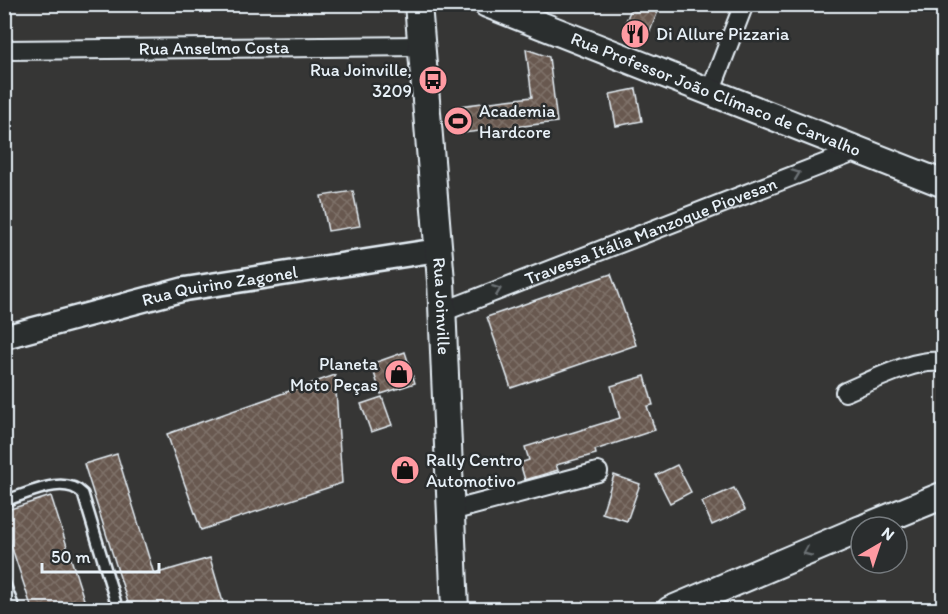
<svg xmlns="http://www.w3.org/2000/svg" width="948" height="614" viewBox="0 0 948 614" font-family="Itim,sans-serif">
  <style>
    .building { fill: url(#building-cross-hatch); stroke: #e8f1f8; stroke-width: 1.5 }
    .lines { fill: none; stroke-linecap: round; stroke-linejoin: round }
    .service-casing { stroke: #e8f1f8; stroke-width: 14 }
    .minor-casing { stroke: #e8f1f8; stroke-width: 22 }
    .tertiary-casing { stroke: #e8f1f8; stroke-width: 27 }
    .secondary-casing { stroke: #e8f1f8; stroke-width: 30 }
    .service { stroke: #2a2d2e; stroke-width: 9 }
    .minor { stroke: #2a2d2e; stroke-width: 18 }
    .tertiary { stroke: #2a2d2e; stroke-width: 22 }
    .secondary { stroke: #2a2d2e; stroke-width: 26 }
    .oneway { stroke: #6c7275 }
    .labels { text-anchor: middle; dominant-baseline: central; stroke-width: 5; stroke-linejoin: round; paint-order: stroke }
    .poi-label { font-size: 18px; fill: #e8f1f8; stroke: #2a2d2e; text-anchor: start }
    .street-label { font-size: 18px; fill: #e8f1f8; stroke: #2a2d2e }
  </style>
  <defs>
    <pattern id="building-cross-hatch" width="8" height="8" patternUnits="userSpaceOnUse" patternTransform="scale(1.5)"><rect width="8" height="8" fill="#68594f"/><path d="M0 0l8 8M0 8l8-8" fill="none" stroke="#7e7169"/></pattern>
  </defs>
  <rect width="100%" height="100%" fill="#363635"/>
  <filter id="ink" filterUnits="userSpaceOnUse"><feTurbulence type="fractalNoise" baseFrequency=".0167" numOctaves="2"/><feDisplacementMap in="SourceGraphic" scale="12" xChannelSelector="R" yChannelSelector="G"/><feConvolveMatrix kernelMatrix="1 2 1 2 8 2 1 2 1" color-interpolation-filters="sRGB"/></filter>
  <g filter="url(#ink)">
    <g class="building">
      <polygon points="633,4 661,4 650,31 626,21"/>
      <polygon points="526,49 549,57 557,122 463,133 459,106 532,97"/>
      <polygon points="636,89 642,121 616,126 610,94"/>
      <polygon points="353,191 360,226 328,231 321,196"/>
      <polygon points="611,274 636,345 511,388 487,317"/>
      <polygon points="405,352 415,383 381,394 371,364"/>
      <polygon points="335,375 342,483 201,530 167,434"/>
      <polygon points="645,376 653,405 647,406 655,430 595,450 596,454 556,465 558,470 525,480 520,463 529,460 525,447 620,418 611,386"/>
      <polygon points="382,397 392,425 371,432 361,404"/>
      <polygon points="117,454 154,574 210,558 225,609 130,609 84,464"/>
      <polygon points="677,465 691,492 670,503 656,475"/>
      <polygon points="614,475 640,484 627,521 602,513"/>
      <polygon points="734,488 745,510 712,525 702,502"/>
      <polygon points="51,496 87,609 32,609 4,524 4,511"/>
    </g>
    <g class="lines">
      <g class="service-casing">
        <g id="service">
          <path d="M4 501C28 494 64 474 83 494L118 610"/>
          <polyline points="4,582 15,610"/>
        </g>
      </g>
      <g class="minor-casing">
        <g id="minor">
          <path id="s1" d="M4 50 422 46"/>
          <polyline points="710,92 744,4"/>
          <path id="s2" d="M442 312 857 151"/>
          <path d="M845 392C870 382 918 356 944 363"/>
          <polyline points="451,511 598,472"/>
        </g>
      </g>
      <g class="tertiary-casing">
        <g id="tertiary">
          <path id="s3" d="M4 337 185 289 438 250"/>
        </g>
      </g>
      <g class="secondary-casing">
        <g id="secondary">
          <path id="s4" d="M418 4 441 281 455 610"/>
          <path id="s5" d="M487 4 944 184"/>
          <polyline points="866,527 944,495"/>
          <polyline points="670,610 861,529"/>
        </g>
      </g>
      <use href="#service" class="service"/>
      <use href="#minor" class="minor"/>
      <use href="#tertiary" class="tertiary"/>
      <use href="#secondary" class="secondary"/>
    </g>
    <defs><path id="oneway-chevron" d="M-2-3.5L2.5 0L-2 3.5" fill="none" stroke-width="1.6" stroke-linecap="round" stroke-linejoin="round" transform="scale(1.5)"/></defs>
    <g class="oneway">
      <use href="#oneway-chevron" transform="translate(796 174) rotate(-21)"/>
      <use href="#oneway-chevron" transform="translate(497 290) rotate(-21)"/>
      <use href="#oneway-chevron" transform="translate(807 552) rotate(157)"/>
    </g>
  </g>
  <defs>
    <g id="restaurant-disc" transform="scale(1.5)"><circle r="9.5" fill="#ff9aa2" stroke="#2a2d2e"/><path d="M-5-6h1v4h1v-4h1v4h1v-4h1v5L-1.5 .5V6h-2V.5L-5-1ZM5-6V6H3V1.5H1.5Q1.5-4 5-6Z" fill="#111"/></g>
    <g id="bus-disc" transform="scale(1.5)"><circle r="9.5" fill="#ff9aa2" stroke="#2a2d2e"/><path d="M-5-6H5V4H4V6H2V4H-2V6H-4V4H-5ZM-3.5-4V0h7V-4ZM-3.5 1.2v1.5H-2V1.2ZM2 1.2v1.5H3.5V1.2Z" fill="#111"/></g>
    <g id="stadium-disc" transform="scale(1.5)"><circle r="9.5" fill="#ff9aa2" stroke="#2a2d2e"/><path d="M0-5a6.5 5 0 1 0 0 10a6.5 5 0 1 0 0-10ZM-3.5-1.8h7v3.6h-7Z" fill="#111"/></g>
    <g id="shop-disc" transform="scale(1.5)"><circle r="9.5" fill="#ff9aa2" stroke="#2a2d2e"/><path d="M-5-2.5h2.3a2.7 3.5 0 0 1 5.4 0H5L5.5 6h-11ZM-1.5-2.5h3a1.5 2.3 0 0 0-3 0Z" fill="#111"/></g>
  </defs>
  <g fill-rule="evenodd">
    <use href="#restaurant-disc" x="635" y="34"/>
    <use href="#bus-disc" x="433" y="80"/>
    <use href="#stadium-disc" x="458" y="121"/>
    <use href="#shop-disc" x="399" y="374"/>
    <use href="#shop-disc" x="405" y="470"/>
  </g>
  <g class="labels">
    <g class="poi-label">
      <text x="656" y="34">Di Allure Pizzaria</text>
      <text x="412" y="70" text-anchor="end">Rua Joinville,<tspan x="412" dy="21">3209</tspan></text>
      <text x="479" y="111">Academia<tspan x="479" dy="21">Hardcore</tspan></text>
      <text x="378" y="364" text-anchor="end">Planeta<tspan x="378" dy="21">Moto Peças</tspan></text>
      <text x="426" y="460">Rally Centro<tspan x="426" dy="21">Automotivo</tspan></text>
    </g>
    <g class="street-label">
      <text stroke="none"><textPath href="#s1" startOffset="210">Rua Anselmo Costa</textPath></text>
      <text stroke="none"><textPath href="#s5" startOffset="246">Rua Professor João Clímaco de Carvalho</textPath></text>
      <text stroke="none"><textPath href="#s2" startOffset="224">Travessa Itália Manzoque Piovesan</textPath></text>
      <text stroke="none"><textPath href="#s3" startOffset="222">Rua Quirino Zagonel</textPath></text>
      <text stroke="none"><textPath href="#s4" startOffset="303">Rua Joinville</textPath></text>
    </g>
  </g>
  <rect width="948" height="614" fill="none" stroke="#2a2d2e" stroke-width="24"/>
  <rect x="12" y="12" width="924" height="590" fill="none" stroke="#e8f1f8" stroke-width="2" filter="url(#ink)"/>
  <g transform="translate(879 545) rotate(39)"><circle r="28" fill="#2a2d2e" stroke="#767b7f" stroke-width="1.5"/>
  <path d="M0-4.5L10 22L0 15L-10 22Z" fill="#ff9aa2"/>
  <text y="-9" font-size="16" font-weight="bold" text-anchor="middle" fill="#e8f1f8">N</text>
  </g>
  <path d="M42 563v9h117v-9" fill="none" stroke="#e8f1f8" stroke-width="3"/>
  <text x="51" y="563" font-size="18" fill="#e8f1f8" stroke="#2a2d2e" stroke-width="4.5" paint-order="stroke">50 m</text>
</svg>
